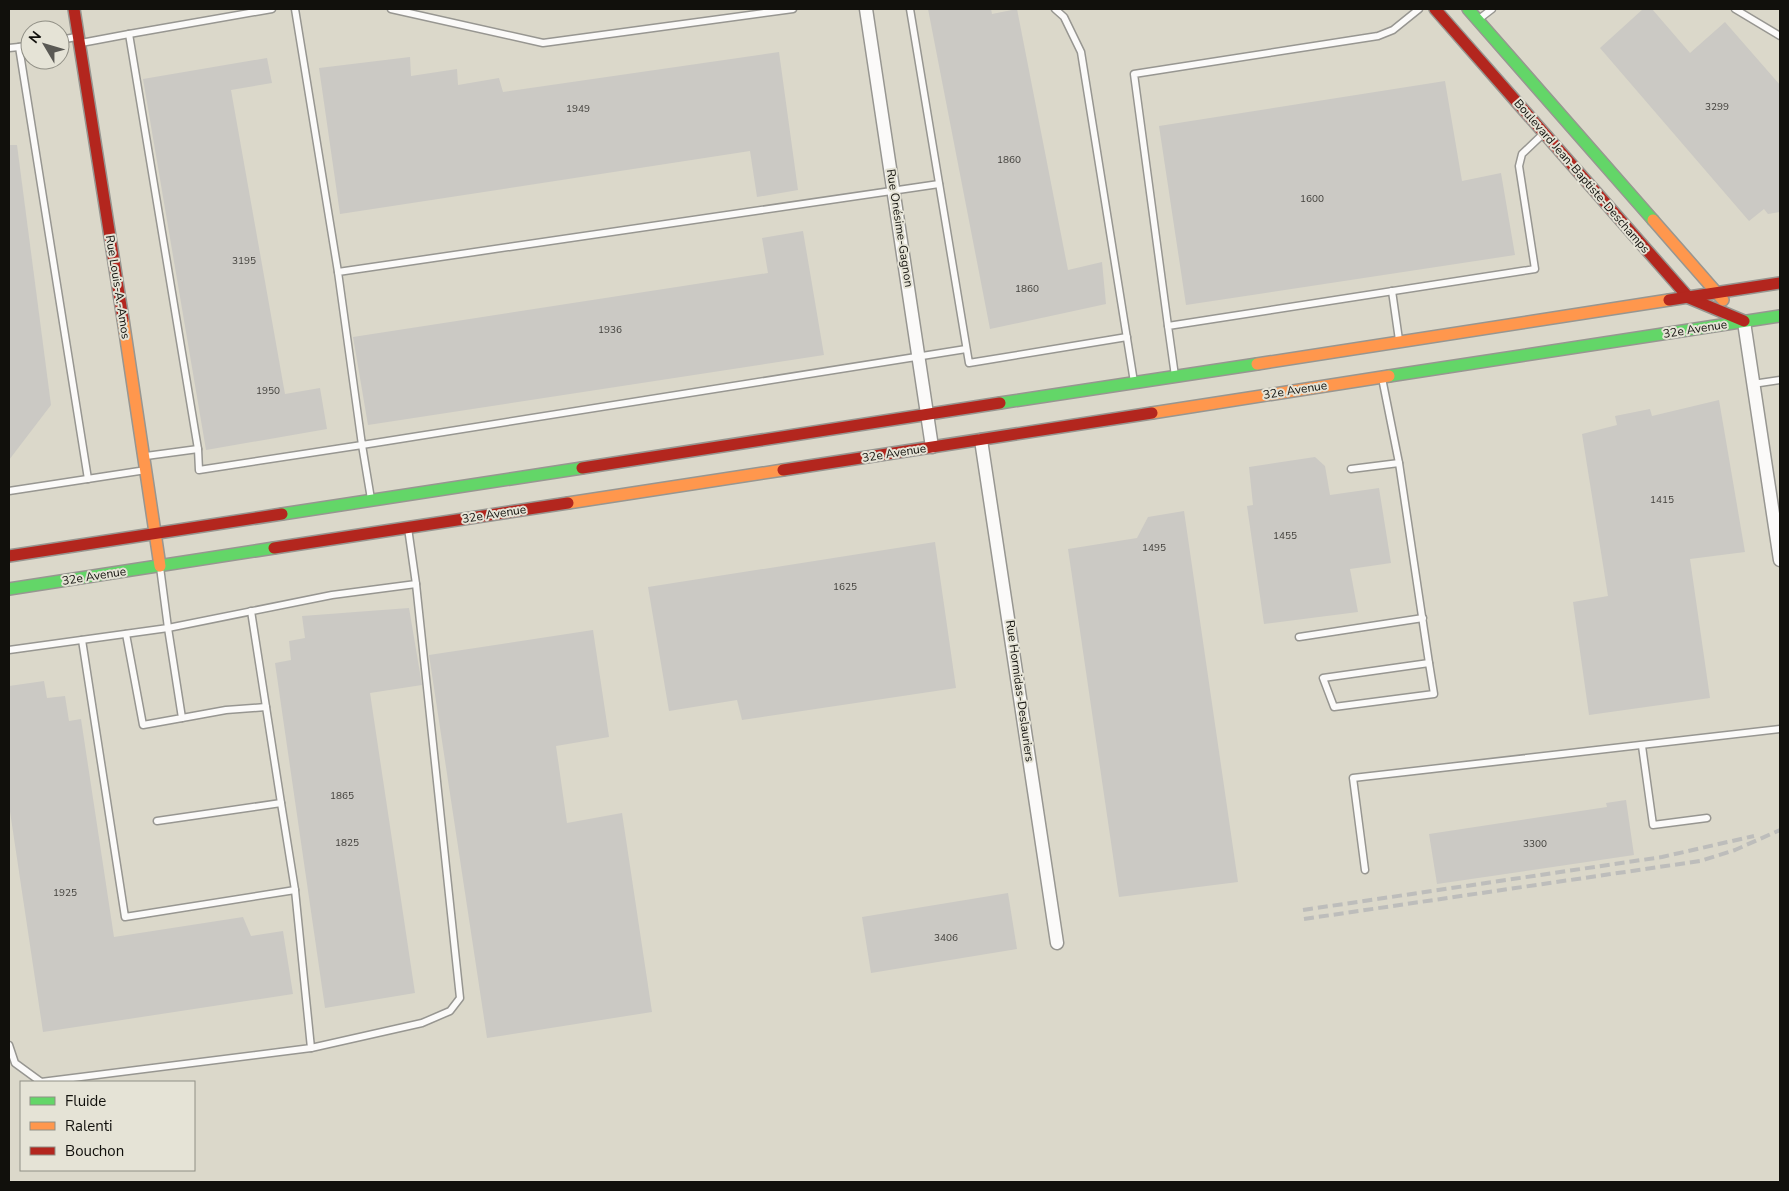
<svg xmlns="http://www.w3.org/2000/svg" width="1789" height="1191" viewBox="0 0 1789 1191" font-family="'Nunito Sans',sans-serif">
  <style>
    .built { fill: #dbd8ca; fill-rule: evenodd }
    .building { fill: #cbc9c4 }
    .lines { fill: none; stroke-linecap: round; stroke-linejoin: round }
    .lane-casing { stroke: #979691; stroke-width: 9 }
    .street-casing { stroke: #979691; stroke-width: 15 }
    .fast-casing { stroke: #979691; stroke-width: 14 }
    .slow-casing { stroke: #979691; stroke-width: 14 }
    .jam-casing { stroke: #979691; stroke-width: 14 }
    .lane { stroke: #fbfaf9; stroke-width: 6 }
    .street { stroke: #fbfaf9; stroke-width: 12 }
    .fast { stroke: #63d668; stroke-width: 11 }
    .slow { stroke: #ff974d; stroke-width: 11 }
    .jam { stroke: #b3261e; stroke-width: 11 }
    .rail { stroke: #bdbdbb; stroke-width: 4; stroke-dasharray: 10 5; stroke-linecap: butt }
    .labels { text-anchor: middle; dominant-baseline: central; stroke-width: 4; stroke-linejoin: round; paint-order: stroke }
    .number-label { font-size: 10px; fill: #42403c }
    .street-label { font-size: 12px; fill: #11100c; stroke: #e5e3d6 }
  </style>
  <rect width="100%" height="100%" fill="#e2e0da"/>
  <path class="built" d="M9 9H1780V1182H9ZM30 30H60V60H30ZM21 1082H194V1170H21Z"/>
  <g class="building">
    <polygon points="928,9 991,9 992,14 1017,9 1068,270 1102,262 1106,304 990,329"/>
    <polygon points="1643,9 1652,9 1690,53 1725,22 1780,85 1780,212 1768,214 1764,209 1749,221 1600,48"/>
    <polygon points="779,52 798,190 757,197 750,151 340,214 319,68 410,57 411,76 457,69 458,85 499,78 503,92"/>
    <polygon points="267,58 272,83 231,90 285,394 320,388 327,429 206,450 143,79"/>
    <polygon points="1445,81 1462,181 1501,173 1515,255 1186,305 1159,126"/>
    <polygon points="9,145 17,145 51,405 9,460"/>
    <polygon points="803,231 824,355 368,425 353,337 768,273 762,238"/>
    <polygon points="1719,400 1745,552 1690,559 1710,698 1589,715 1573,602 1608,596 1582,434 1617,425 1615,416 1650,409 1652,416"/>
    <polygon points="1315,457 1325,466 1330,495 1379,488 1391,563 1350,569 1358,612 1264,624 1247,506 1253,505 1249,467"/>
    <polygon points="1184,511 1238,882 1119,897 1068,549 1137,538 1148,517"/>
    <polygon points="935,542 956,688 742,720 737,700 669,711 648,587"/>
    <polygon points="409,608 422,685 370,693 415,993 325,1008 275,663 291,660 289,641 305,638 302,616"/>
    <polygon points="593,630 609,737 556,746 567,823 622,813 652,1012 487,1038 429,655"/>
    <polygon points="44,681 47,698 65,696 69,721 81,719 114,937 243,917 251,936 283,931 293,994 43,1032 9,805 9,686"/>
    <polygon points="1626,800 1634,855 1437,884 1429,834 1607,807 1606,803"/>
    <polygon points="1008,893 1017,949 871,973 862,917"/>
  </g>
  <g class="lines">
    <g class="lane-casing">
      <g id="lane">
        <polyline points="272,9 129,34 198,449 199,470 362,445 371,499"/>
        <polyline points="295,9 338,272"/>
        <polyline points="391,9 543,43 793,9"/>
        <polyline points="910,9 969,363 1127,337"/>
        <polyline points="1055,9 1064,17 1081,52 1134,382"/>
        <polyline points="1735,9 1780,36"/>
        <polyline points="1479,19 1492,9"/>
        <polyline points="60,40 76,37"/>
        <polyline points="81,43 129,34"/>
        <polyline points="30,45 19,47 88,479"/>
        <polyline points="9,48 19,47"/>
        <polyline points="939,184 338,272 362,445 966,349"/>
        <polyline points="1392,291 1399,340"/>
        <polyline points="1168,326 1134,74 1378,36 1393,30 1419,9"/>
        <polyline points="1175,376 1168,326 1535,269 1519,166 1522,154 1543,134"/>
        <polyline points="1382,378 1399,463 1429,663"/>
        <polyline points="1753,384 1780,380"/>
        <polyline points="146,456 198,449"/>
        <polyline points="1351,469 1399,463"/>
        <polyline points="9,491 146,470"/>
        <polyline points="126,634 143,725 182,718 168,628 332,595 416,584 408,528"/>
        <polyline points="1299,637 1423,618"/>
        <polyline points="82,640 125,917 295,890 281,803"/>
        <polyline points="9,650 168,628 160,567"/>
        <polygon points="1429,663 1434,694 1334,707 1323,678"/>
        <polyline points="182,718 226,710 266,707"/>
        <polyline points="1642,746 1653,825 1707,818"/>
        <polyline points="157,821 281,803 251,611"/>
        <polyline points="1365,870 1353,778 1780,729"/>
        <polyline points="9,1045 15,1063 41,1082 311,1048 295,890"/>
        <polyline points="311,1048 422,1023 450,1011 460,998 416,584"/>
      </g>
    </g>
    <g class="street-casing">
      <g id="street">
        <polyline points="866,9 932,447"/>
        <polyline points="1744,322 1780,560"/>
        <polyline points="981,440 1057,943"/>
      </g>
    </g>
    <g class="fast-casing">
      <g id="fast">
        <polyline points="1468,9 1653,220"/>
        <polyline points="1389,376 1780,316"/>
        <polyline points="1000,403 1257,364"/>
        <polyline points="282,514 582,468"/>
        <polyline points="9,589 274,548"/>
      </g>
    </g>
    <g class="slow-casing">
      <g id="slow">
        <polyline points="1653,220 1723,300"/>
        <polyline points="123,319 160,566"/>
        <polyline points="1257,364 1669,300"/>
        <polyline points="1152,413 1389,376"/>
        <polyline points="568,503 783,470"/>
      </g>
    </g>
    <g class="jam-casing">
      <g id="jam">
        <polyline points="74,9 123,319"/>
        <polyline points="1435,9 1689,298 1744,321"/>
        <polyline points="1669,300 1780,283"/>
        <polyline points="582,468 1000,403"/>
        <polyline points="783,470 1152,413"/>
        <polyline points="274,548 568,503"/>
        <polyline points="9,556 282,514"/>
      </g>
    </g>
    <use href="#lane" class="lane"/>
    <use href="#street" class="street"/>
    <use href="#fast" class="fast"/>
    <use href="#slow" class="slow"/>
    <use href="#jam" class="jam"/>
    <g class="rail">
      <polyline points="1303,910 1662,857 1754,836"/>
      <polyline points="1304,919 1700,861 1735,850 1780,830"/>
    </g>
  </g>
  <g class="labels">
    <g class="number-label">
      <text x="1717" y="107">3299</text>
      <text x="578" y="109">1949</text>
      <text x="1009" y="160">1860</text>
      <text x="1312" y="199">1600</text>
      <text x="244" y="261">3195</text>
      <text x="1027" y="289">1860</text>
      <text x="610" y="330">1936</text>
      <text x="268" y="391">1950</text>
      <text x="1662" y="500">1415</text>
      <text x="1285" y="536">1455</text>
      <text x="1154" y="548">1495</text>
      <text x="845" y="587">1625</text>
      <text x="342" y="796">1865</text>
      <text x="347" y="843">1825</text>
      <text x="1535" y="844">3300</text>
      <text x="65" y="893">1925</text>
      <text x="946" y="938">3406</text>
    </g>
    <g class="street-label">
      <text transform="translate(1582 176) rotate(49)">Boulevard Jean-Baptiste-Deschamps</text>
      <text transform="translate(900 228) rotate(81)">Rue Onésime-Gagnon</text>
      <text transform="translate(118 287) rotate(81)">Rue Louis-A.-Amos</text>
      <text transform="translate(1695 329) rotate(-9)">32e Avenue</text>
      <text transform="translate(1295 390) rotate(-9)">32e Avenue</text>
      <text transform="translate(894 453) rotate(-9)">32e Avenue</text>
      <text transform="translate(494 514) rotate(-9)">32e Avenue</text>
      <text transform="translate(94 576) rotate(-9)">32e Avenue</text>
      <text transform="translate(1020 691) rotate(82)">Rue Hormidas-Deslauriers</text>
    </g>
  </g>
  <rect width="1789" height="1191" fill="none" stroke="#11100c" stroke-width="20"/>
  <rect x="20" y="1081" width="175" height="90" fill="#e5e3d6" stroke="#908f85"/>
  <rect x="30" y="1097" width="25" height="8" fill="#63d668" stroke="#908f85"/>
  <text x="65" y="1106" font-size="15" fill="#11100c">Fluide</text>
  <rect x="30" y="1122" width="25" height="8" fill="#ff974d" stroke="#908f85"/>
  <text x="65" y="1131" font-size="15" fill="#11100c">Ralenti</text>
  <rect x="30" y="1147" width="25" height="8" fill="#b3261e" stroke="#908f85"/>
  <text x="65" y="1156" font-size="15" fill="#11100c">Bouchon</text>
  <g transform="translate(45 45) rotate(308)"><circle r="24" fill="#e5e3d6" stroke="#908f85"/>
  <path d="M0-4L9 19L0 12L-9 19Z" fill="#5a5954"/>
  <text y="-8" font-size="14" font-weight="bold" text-anchor="middle" fill="#11100c">N</text>
  </g>
</svg>
